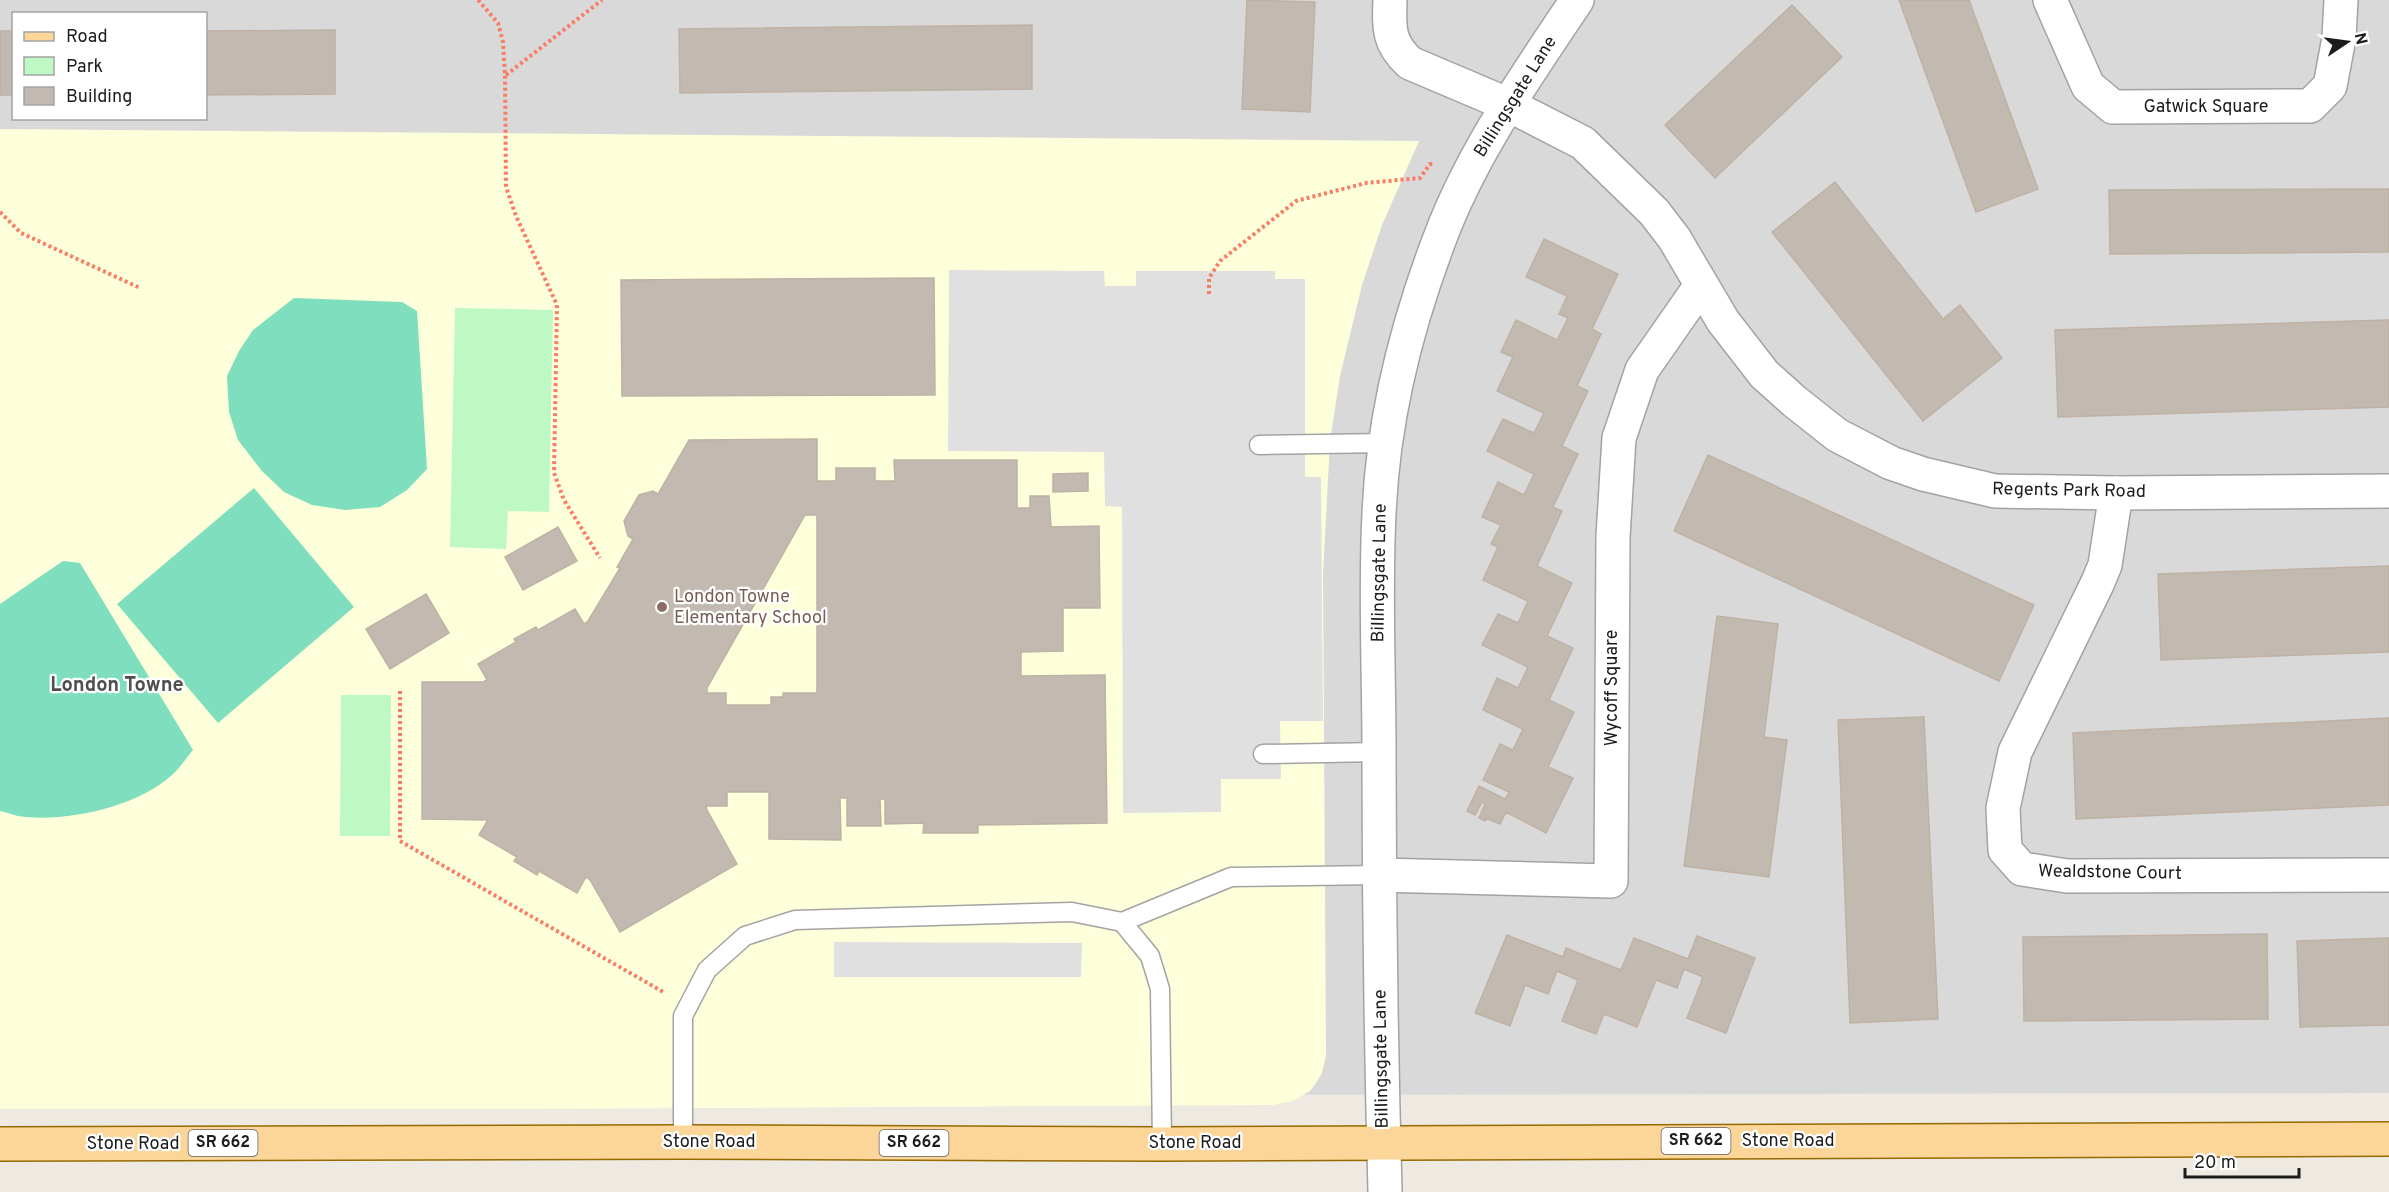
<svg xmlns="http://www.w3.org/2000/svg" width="2389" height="1192" viewBox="0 0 2389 1192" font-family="Overpass,sans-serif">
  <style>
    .residential { fill: #dad9d9; fill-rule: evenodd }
    .education { fill: #fdffda }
    .park { fill: #bef9c5 }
    .pitch { fill: #7fdebd }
    .parking { fill: #e0e0e0 }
    .building { fill: #c2bab1; stroke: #bfb1a4; stroke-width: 1.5; fill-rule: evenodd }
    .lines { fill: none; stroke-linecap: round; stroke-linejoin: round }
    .lane-casing { stroke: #a3a3a3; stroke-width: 21 }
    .street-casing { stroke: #a3a3a3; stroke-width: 36 }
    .primary-casing { stroke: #956a00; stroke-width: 36 }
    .path { stroke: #fa7c67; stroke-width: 4; stroke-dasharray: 3 3; stroke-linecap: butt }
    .lane { stroke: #fff; stroke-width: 18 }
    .street { stroke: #fff; stroke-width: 33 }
    .primary { stroke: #fcd599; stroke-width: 33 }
    .education-dot { fill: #8d6e63; stroke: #fff; stroke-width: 2 }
    .labels { text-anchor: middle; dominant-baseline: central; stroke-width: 4.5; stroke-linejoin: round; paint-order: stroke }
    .shield { fill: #fff; stroke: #606060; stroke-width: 1.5 }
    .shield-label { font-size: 16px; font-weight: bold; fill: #1c1c1c }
    .street-label { font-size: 18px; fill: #1c1c1c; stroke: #fff }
    .education-label { font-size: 18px; fill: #785e54; stroke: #fff; text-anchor: start }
    .neighbourhood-label { font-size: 20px; font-weight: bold; fill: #4f4f4f; stroke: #fff }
  </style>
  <rect width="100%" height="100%" fill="#eeeae2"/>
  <path class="residential" d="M0 0H2389V1093L0 1097ZM14 14H206V118H14Z"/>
  <polygon class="education" points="0,129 1419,141 1382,225 1362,285 1340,376 1330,441 1323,574 1326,1056 1322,1073 1316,1083 1310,1091 1293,1101 1272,1105 507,1109 0,1109"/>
  <g class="park">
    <polygon points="455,308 553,310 549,512 508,511 506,549 450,547"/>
    <polygon points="341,695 391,695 390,836 340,836"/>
  </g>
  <g class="pitch">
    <polygon points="294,298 402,302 417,311 427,469 407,490 380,507 345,510 312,505 284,492 261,470 238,440 229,412 227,376 239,351 253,330"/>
    <polygon points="254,488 354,607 218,723 117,604"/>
    <path d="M63 561 80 563 193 750C186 758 180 768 172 775 138 806 72 821 27 817 18 817 9 813 0 811V604Z"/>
  </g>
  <g class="parking">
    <polygon points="949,270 1104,271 1105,286 1136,286 1136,271 1275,271 1275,279 1305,279 1305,477 1321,477 1323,721 1280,721 1281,779 1221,779 1221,812 1123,813 1122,507 1105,506 1104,452 948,451"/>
    <polygon points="834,942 1082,943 1081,977 834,977"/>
  </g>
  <g class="building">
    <polygon points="1247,0 1315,2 1310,112 1242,109"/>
    <polygon points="1899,0 1969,0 2038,189 1976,212"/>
    <polygon points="1792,5 1842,57 1715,178 1665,125"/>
    <polygon points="1032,25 1032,89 680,93 679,29"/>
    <polygon points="335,30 335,94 206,95 206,31"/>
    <rect x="0" y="31" width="14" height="64"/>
    <polygon points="1835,182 1943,319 1960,305 2002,358 1923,421 1772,232"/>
    <polygon points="2389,189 2389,252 2110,254 2109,190"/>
    <polygon points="1544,239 1618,274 1592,329 1601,334 1577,386 1588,391 1562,446 1578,454 1553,507 1562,511 1537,566 1572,583 1547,636 1573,648 1549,700 1574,712 1548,767 1573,778 1546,833 1506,812 1500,824 1486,818 1485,821 1479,818 1485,804 1482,802 1475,815 1467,811 1479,786 1505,799 1509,792 1483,780 1500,744 1513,750 1523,729 1483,710 1497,678 1518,688 1528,667 1482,645 1498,614 1518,623 1528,601 1483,580 1498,547 1491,544 1501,525 1482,517 1498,482 1524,495 1534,474 1487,451 1503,419 1534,433 1544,413 1497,391 1513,357 1501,352 1516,320 1557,340 1568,318 1559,314 1567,296 1526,277"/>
    <polygon points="934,278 935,395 622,396 621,280"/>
    <polygon points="2389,320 2389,407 2058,417 2055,330"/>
    <path d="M817 439V481H836V468H875V481H895L894 460H1017V508H1030V496H1049L1051 527 1099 526 1100 608H1063V651L1021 652V676L1105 675 1107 823 978 825V833H923L924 823 885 824V799H880L881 826H847V798H840L841 840 769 839V792H727V806H706L707 810 737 864 620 932 590 880 586 877 577 893 539 871 537 875 514 861 517 857 479 835 488 820 422 819V682H483L487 680 478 664 516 642 514 639 536 627 538 630 575 609 584 624 588 621 620 568 617 567 633 539 628 536 624 521 639 495 653 491 658 494 689 440ZM805 515H817V693H783V697H771V705H726V693H707V688Z"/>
    <polygon points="1708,455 2034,605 1999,681 1674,531"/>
    <polygon points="1088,473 1088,491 1053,492 1053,474"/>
    <polygon points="558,527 577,561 523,590 505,557"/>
    <polygon points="2389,566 2389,652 2161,660 2158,574"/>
    <polygon points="426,594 449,633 390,669 366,629"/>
    <polygon points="1717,616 1778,624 1764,737 1787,740 1769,877 1684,866"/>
    <polygon points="1924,717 1938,1019 1850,1023 1838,720"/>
    <polygon points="2389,718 2389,805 2076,819 2073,733"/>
    <polygon points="2267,934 2268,1019 2024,1021 2023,937"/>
    <polygon points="1507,935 1563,957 1566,948 1621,970 1634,938 1688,959 1697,936 1755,958 1726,1033 1687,1018 1703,977 1684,969 1677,988 1656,980 1637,1027 1604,1014 1596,1034 1562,1021 1578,980 1557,971 1548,994 1525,985 1510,1026 1475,1013"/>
    <polygon points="2389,938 2389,1025 2300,1027 2297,941"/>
  </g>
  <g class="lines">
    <g class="lane-casing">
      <g id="lane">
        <polyline points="1259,445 1387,443"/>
        <polyline points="1263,754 1379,752"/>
        <polyline points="1122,922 1150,956 1160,989 1162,1144"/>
        <polyline points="683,1142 683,1016 707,970 745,936 795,920 1072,912 1122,922 1231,877 1379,875"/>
      </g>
    </g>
    <g class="street-casing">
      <g id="street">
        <path d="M1390 0C1389 28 1388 43 1410 63L1509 105 1583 143 1654 212 1674 238 1723 321 1764 374 1794 401 1837 435 1891 463 1923 474 1995 491 2116 493 2389 491"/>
        <polyline points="2050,0 2088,86 2113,107 2310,106 2330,86 2339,38 2341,0"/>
        <polyline points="2116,493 2105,565 2098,582 2015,752 2003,808 2005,850 2022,869 2067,876 2389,875"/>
        <polyline points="1379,875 1611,881 1613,537 1619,438 1642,370 1695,294 1704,289"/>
        <path d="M1385 1192C1381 1045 1379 898 1379 751 1379 672 1375 593 1379 514 1383 416 1409 316 1445 225 1478 144 1529 72 1577 0"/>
      </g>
    </g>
    <g class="primary-casing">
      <polyline id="primary" points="0,1144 683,1142 1162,1144 2389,1139"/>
    </g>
    <g class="path">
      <polyline points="478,0 498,23 503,42 505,75 506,187 516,216 557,305 554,473 564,500 600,558"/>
      <polyline points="506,75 602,0"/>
      <polyline points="0,212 21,233 140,288"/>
      <polyline points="1209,294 1209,278 1220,261 1296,201 1366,183 1420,178 1430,164 1433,165"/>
      <polyline points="400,691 400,841 665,993"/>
    </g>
    <use href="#lane" class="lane"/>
    <use href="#street" class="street"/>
    <use href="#primary" class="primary"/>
  </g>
  <circle class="education-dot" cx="662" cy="607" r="6"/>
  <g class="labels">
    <g class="shield">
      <rect x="1661.5" y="1128" width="69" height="26" rx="4.5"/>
      <rect x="188.5" y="1130" width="69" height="26" rx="4.5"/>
      <rect x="879.5" y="1130" width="69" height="26" rx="4.5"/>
    </g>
    <g class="shield-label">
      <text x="1696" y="1141">SR 662</text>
      <text x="223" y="1143">SR 662</text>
      <text x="914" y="1143">SR 662</text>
    </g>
    <g class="street-label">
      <text transform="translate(1516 97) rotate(-58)">Billingsgate Lane</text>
      <text x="2206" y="107">Gatwick Square</text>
      <text transform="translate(2069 491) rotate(1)">Regents Park Road</text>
      <text transform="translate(1380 573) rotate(-89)">Billingsgate Lane</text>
      <text transform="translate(1612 688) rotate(-90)">Wycoff Square</text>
      <text transform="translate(2110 873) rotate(1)">Wealdstone Court</text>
      <text transform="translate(1382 1059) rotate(-91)">Billingsgate Lane</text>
      <text x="1788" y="1141">Stone Road</text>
      <text x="709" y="1142">Stone Road</text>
      <text x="1195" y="1143">Stone Road</text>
      <text x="133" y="1144">Stone Road</text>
    </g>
    <g class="education-label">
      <text x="674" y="597">London Towne<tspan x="674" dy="21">Elementary School</tspan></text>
    </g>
    <g class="neighbourhood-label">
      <text x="117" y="686">London Towne</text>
    </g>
  </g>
  <rect x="12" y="12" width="195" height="108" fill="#ffffff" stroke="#a4a4a4" stroke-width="1.5"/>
  <rect x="24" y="32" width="30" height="9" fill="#fcd599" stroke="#a4a4a4" stroke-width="1.5"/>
  <text x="66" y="42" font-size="18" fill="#1c1c1c">Road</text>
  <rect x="24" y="57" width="30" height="18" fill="#bef9c5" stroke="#a4a4a4" stroke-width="1.5"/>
  <text x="66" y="72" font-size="18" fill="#1c1c1c">Park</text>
  <rect x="24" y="87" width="30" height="18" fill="#c2bab1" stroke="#a4a4a4" stroke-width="1.5"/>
  <text x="66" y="102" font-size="18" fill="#1c1c1c">Building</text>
  <g transform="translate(2347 42) rotate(77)" stroke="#ffffff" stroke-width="4.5" paint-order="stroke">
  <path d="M0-4.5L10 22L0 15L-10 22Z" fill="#1c1c1c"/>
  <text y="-9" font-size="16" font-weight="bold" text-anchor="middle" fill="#1c1c1c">N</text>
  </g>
  <path d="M2185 1168v9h114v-9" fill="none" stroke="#1c1c1c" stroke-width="3"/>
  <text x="2194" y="1168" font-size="18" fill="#1c1c1c" stroke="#ffffff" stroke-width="4.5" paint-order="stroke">20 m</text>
</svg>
